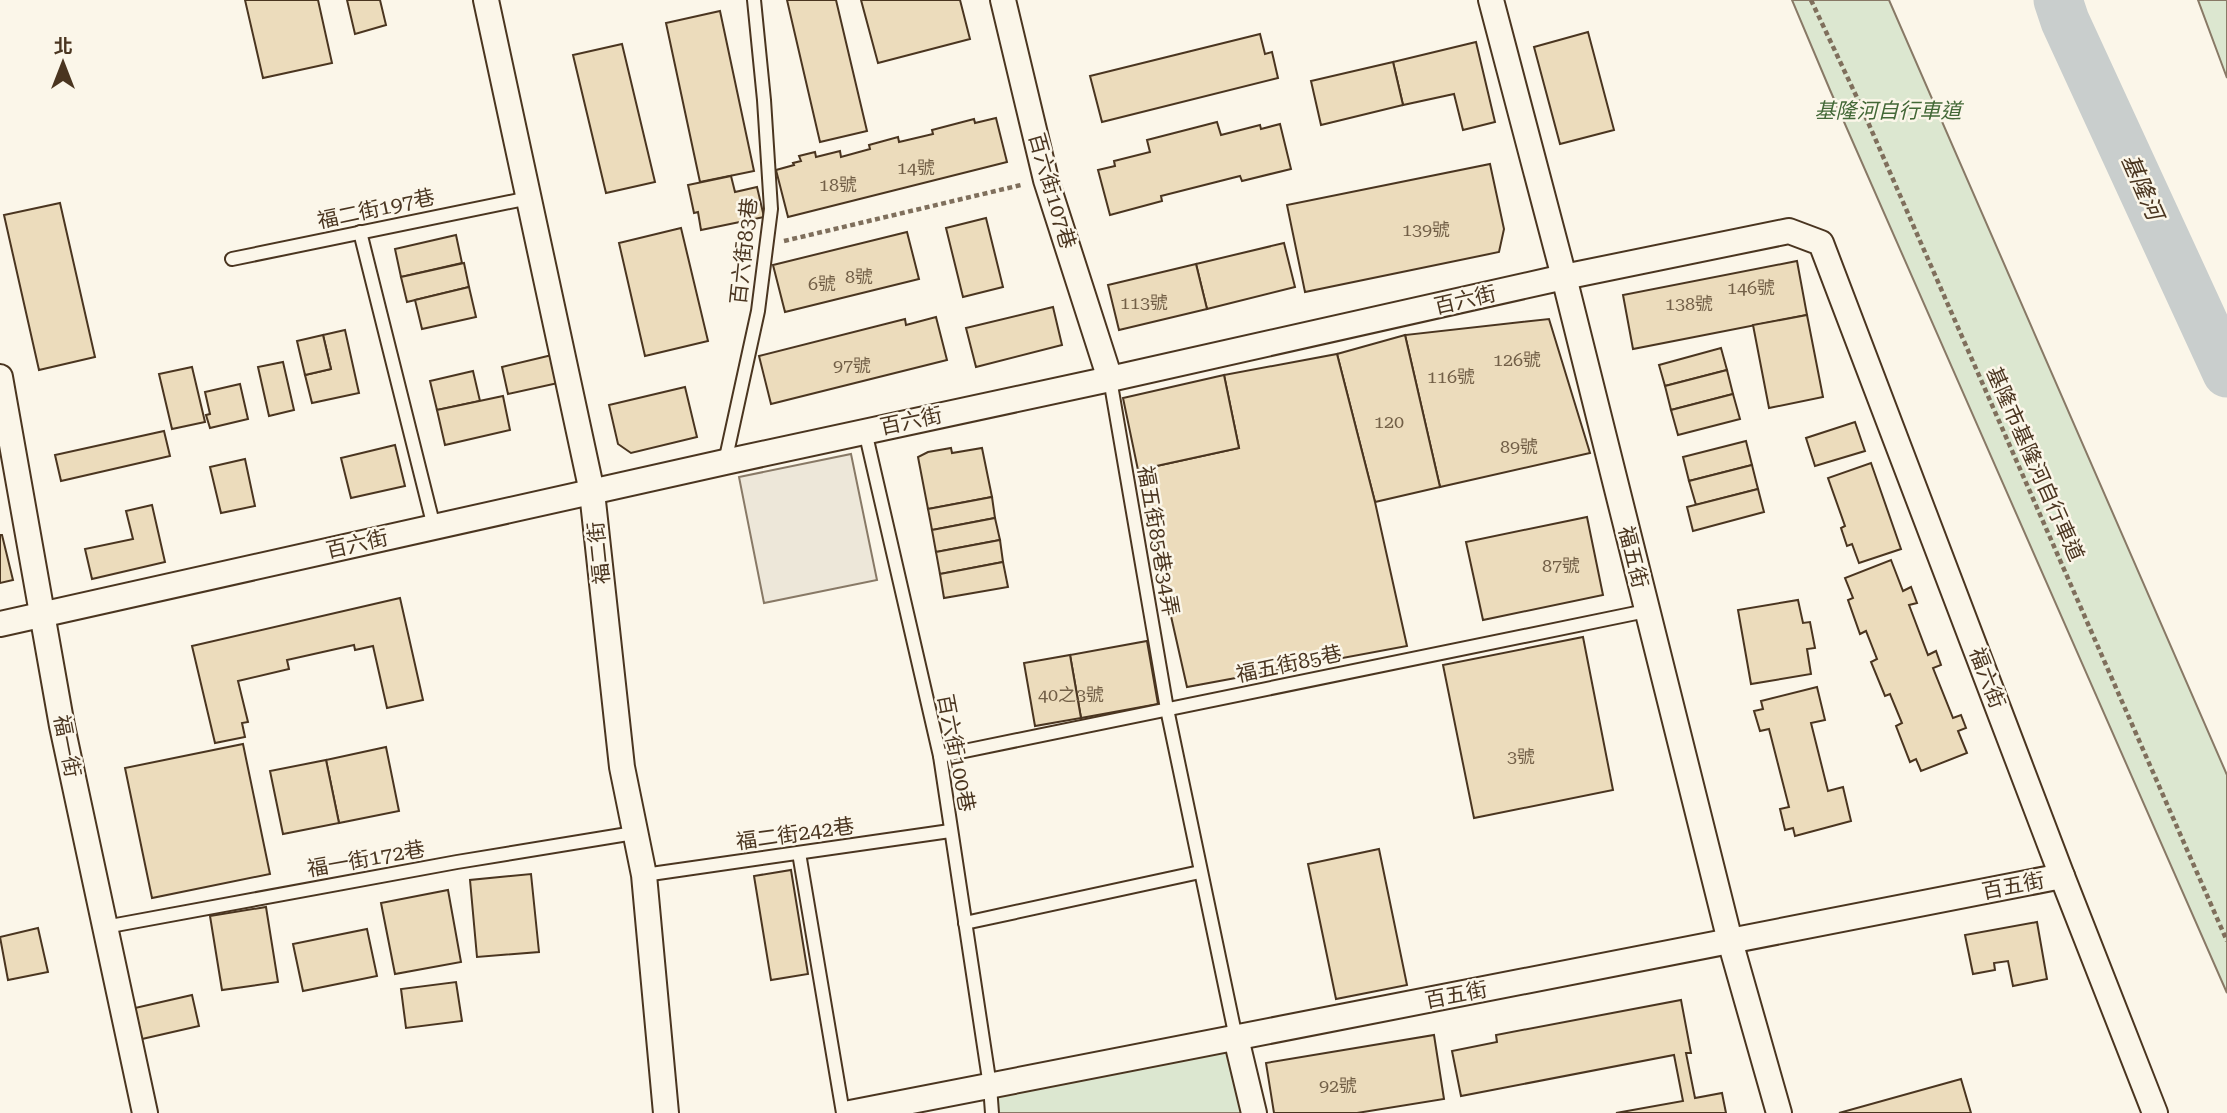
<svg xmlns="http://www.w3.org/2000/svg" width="2227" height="1113" viewBox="0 0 2227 1113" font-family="'Roboto Serif','Noto Sans TC',serif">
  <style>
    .green { fill: #dce7d0; stroke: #887966; stroke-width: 2 }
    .parking { fill: #ede7d9; stroke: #887966; stroke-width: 2 }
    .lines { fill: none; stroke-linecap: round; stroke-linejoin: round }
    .river { stroke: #c9cecd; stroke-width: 49 }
    .building { fill: #ecdcbc; stroke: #4a3520; stroke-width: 2 }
    .service-casing { stroke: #4a3520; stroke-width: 16 }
    .minor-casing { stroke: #4a3520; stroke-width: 28 }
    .path { stroke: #7f6f5c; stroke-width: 4.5; stroke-dasharray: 5 3.5; stroke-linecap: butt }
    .service { stroke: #fbf6e9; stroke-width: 12 }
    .minor { stroke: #fbf6e9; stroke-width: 24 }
    .labels { text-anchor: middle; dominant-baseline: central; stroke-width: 5; stroke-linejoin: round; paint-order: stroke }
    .number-label { font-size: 18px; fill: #725f47 }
    .park-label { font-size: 21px; font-style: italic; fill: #436837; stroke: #fbf6e9 }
    .street-label { font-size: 21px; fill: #4a3520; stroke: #fbf6e9 }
    .water-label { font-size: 23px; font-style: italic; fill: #4a3520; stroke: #fbf6e9 }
  </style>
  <rect width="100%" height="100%" fill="#fbf6e9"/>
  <g class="green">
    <polygon points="1792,0 1889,0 2227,775 2227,993 1830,90"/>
    <polygon points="2198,0 2227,0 2227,78"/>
    <polygon points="1236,1038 1250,1113 992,1113 990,1086"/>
  </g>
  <polygon class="parking" points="851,454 877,580 764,603 739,477"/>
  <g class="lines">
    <polyline class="river" points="2058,0 2065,21 2227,373"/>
  </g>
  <g class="building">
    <polygon points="245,0 318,0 332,63 263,78"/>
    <polygon points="347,0 380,0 386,25 355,34"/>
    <polygon points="787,0 836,0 867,131 820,142"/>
    <polygon points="861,0 960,0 970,39 878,63"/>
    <polygon points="720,11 754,171 700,182 666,23"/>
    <polygon points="1588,32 1614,130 1560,144 1534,47"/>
    <polygon points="1260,34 1265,54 1272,52 1278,78 1102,122 1090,76"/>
    <polygon points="1476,42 1495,122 1463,130 1454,94 1403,105 1393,62"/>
    <polygon points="622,44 655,182 606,193 573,55"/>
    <polygon points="1393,62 1403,105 1321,125 1311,81"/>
    <polygon points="996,118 1007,162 788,217 776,170 794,165 793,163 801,161 799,156 815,152 816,157 840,151 841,157 870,149 869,145 898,137 899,142 933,134 932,130 974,119 975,123"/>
    <polygon points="1217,122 1221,135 1260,125 1261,129 1280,124 1291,169 1242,181 1240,176 1161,196 1162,201 1110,215 1098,170 1115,166 1114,161 1150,152 1147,140"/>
    <polygon points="1490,164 1504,229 1499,252 1305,292 1287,205"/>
    <polygon points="731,176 735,192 757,187 764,217 701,230 698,212 694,213 688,185"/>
    <polygon points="60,203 95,357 39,370 4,215"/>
    <polygon points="986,218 1003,287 963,297 946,228"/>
    <polygon points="681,228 708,341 645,356 619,243"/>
    <polygon points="907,232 919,279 785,312 773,265"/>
    <polygon points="456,235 462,263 401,277 395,249"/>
    <polygon points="1284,243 1295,287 1207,309 1196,264"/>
    <polygon points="1797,261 1807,315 1633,349 1623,295"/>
    <polygon points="464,263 469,287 407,302 401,277"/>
    <polygon points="1196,264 1207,309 1119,330 1108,285"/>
    <polygon points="469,287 476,317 422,329 415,300"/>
    <polygon points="1053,307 1062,345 976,367 966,328"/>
    <polygon points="1807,315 1823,397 1769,408 1753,325"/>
    <polygon points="936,317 947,360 771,404 759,356 905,319 906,325"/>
    <polygon points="1549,319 1590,453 1440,487 1405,335"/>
    <polygon points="345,330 359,393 312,403 305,375 331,369 323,335"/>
    <polygon points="323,335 331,369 305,375 297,341"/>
    <polygon points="1405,335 1440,487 1375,502 1337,354"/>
    <polygon points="1721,348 1727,370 1665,386 1659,365"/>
    <polygon points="1337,354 1375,502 1407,646 1187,687 1138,470 1239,448 1224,375"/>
    <polygon points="552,355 558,383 508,394 502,367"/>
    <polygon points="283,362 294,410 269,416 258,367"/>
    <polygon points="192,367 205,422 172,429 159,374"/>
    <polygon points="1727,370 1733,394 1671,410 1665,386"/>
    <polygon points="473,371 480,401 437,410 430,381"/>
    <polygon points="1224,375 1239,448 1138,470 1123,398"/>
    <polygon points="240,384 248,419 210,428 206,415 210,414 205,392"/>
    <polygon points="685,387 697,437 631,453 618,444 609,405"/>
    <polygon points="1733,394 1740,419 1678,435 1671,410"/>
    <polygon points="503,396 510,430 445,445 437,410"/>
    <polygon points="1855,422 1865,451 1815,466 1806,438"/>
    <polygon points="164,431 170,456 61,481 55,455"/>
    <polygon points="1746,441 1752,465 1689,481 1683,457"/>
    <polygon points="395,445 405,486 351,498 341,458"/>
    <polygon points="951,448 952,453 982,448 992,497 928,509 918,457 928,452"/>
    <polygon points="245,459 255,506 221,513 210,467"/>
    <polygon points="1871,463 1901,549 1859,563 1852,544 1847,546 1841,528 1845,526 1828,478"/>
    <polygon points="1752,465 1758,489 1696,505 1689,481"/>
    <polygon points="1758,489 1764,512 1693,531 1687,507"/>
    <polygon points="992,497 995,518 932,530 928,509"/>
    <polygon points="152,505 165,562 92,579 85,549 133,539 126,511"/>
    <polygon points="1587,517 1603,595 1483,620 1466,542"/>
    <polygon points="995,518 1000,540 936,552 932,530"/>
    <polygon points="0,535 2,535 13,580 0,583"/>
    <polygon points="1000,540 1003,562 940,574 936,552"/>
    <polygon points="1891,560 1903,591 1911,587 1917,603 1909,605 1928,655 1936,651 1941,665 1933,668 1953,718 1961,715 1966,728 1958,731 1967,753 1921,771 1916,759 1910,762 1896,726 1902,723 1890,694 1885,696 1871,662 1877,659 1866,631 1860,634 1848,600 1853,598 1845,578"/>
    <polygon points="1003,562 1008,587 944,598 940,574"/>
    <polygon points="400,598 423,700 387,708 373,646 355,650 354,645 287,660 289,669 238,681 248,722 242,723 245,737 215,743 192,646"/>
    <polygon points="1798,600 1803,623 1810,622 1815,648 1807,649 1811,674 1751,684 1738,610"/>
    <polygon points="1583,637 1613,790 1474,818 1443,665"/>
    <polygon points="1147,641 1158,704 1081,718 1070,655"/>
    <polygon points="1070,655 1081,718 1035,726 1024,663"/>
    <polygon points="1817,687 1825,720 1811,723 1828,791 1843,787 1851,821 1795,836 1793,828 1785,830 1780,809 1789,807 1769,729 1760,731 1754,711 1763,709 1761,701"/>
    <polygon points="243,744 270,874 152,898 125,768"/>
    <polygon points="386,747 399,811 339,823 326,760"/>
    <polygon points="326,760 339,823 283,834 270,771"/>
    <polygon points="1379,849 1407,985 1336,999 1308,864"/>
    <polygon points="791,870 808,974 771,980 754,876"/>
    <polygon points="531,874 539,952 477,957 470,880"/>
    <polygon points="448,890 461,962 395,974 381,903"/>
    <polygon points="266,907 278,982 222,990 210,916"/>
    <polygon points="2037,922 2047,979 2013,986 2008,961 1994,963 1995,970 1973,974 1965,935"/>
    <polygon points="38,928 48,972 8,980 0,937"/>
    <polygon points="367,929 377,976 303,991 293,944"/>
    <polygon points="456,982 462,1021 406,1028 401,989"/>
    <polygon points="192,995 199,1026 142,1039 135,1008"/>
    <polygon points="1681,1000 1691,1053 1686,1053 1695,1098 1722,1093 1726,1113 1616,1113 1683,1101 1674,1055 1461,1096 1452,1051 1497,1042 1496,1035"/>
    <polygon points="1434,1035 1444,1099 1357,1113 1274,1113 1266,1063"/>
    <polygon points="1961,1079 1971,1113 1839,1113"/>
  </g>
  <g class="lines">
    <g class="service-casing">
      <g id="service">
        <polyline points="360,232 434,527"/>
        <polyline points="232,259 529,198"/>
        <polyline points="1110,379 1167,709 1236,1038"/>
        <polyline points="865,431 940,756 990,1086 992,1113"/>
        <polyline points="725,462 758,311 771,209 764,100 754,0"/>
        <polyline points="940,756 1646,611"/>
        <polyline points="799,853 843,1113"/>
        <polyline points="644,875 950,831"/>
        <polyline points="965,923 1200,872"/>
        <polyline points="105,927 457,862 634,833"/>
      </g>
    </g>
    <g class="minor-casing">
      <g id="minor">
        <polyline points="486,0 592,492 622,767 644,875 666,1113"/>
        <polyline points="1003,0 1046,180 1110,379"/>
        <polyline points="1491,0 1564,277 1730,941 1779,1113"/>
        <polyline points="0,377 62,726 145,1113"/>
        <polyline points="0,624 725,462 1110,379 1564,277 1789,231 1821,243 2062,876 2155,1113"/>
        <polyline points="1236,1038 1254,1113"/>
        <polyline points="850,1113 2062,876"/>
      </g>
    </g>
    <g class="path">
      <polyline points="1811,0 1860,104 2227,941"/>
      <polyline points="784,241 1021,185"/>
    </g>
    <use href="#service" class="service"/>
    <use href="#minor" class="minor"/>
  </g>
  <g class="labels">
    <g class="number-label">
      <text x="916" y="167">14號</text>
      <text x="838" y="184">18號</text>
      <text x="1426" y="229">139號</text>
      <text x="859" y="276">8號</text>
      <text x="822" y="283">6號</text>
      <text x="1751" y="287">146號</text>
      <text x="1144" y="302">113號</text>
      <text x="1689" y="303">138號</text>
      <text x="1517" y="359">126號</text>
      <text x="852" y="365">97號</text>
      <text x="1451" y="376">116號</text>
      <text x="1389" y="421">120</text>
      <text x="1519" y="446">89號</text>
      <text x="1561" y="565">87號</text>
      <text x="1071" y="694">40之3號</text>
      <text x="1521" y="756">3號</text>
      <text x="1338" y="1085">92號</text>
    </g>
    <g class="park-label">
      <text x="1888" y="111">基隆河自行車道</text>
    </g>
    <g class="street-label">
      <text transform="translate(1052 191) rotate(74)">百六街107巷</text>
      <text transform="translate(376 209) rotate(-12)">福二街197巷</text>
      <text transform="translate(744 251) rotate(-84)">百六街83巷</text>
      <text transform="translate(1465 300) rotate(-13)">百六街</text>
      <text transform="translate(911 421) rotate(-12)">百六街</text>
      <text transform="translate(2035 464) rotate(66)">基隆市基隆河自行車道</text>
      <text transform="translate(1158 541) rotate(80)">福五街85巷34弄</text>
      <text transform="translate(357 544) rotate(-13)">百六街</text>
      <text transform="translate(599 553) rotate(-96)">福二街</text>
      <text transform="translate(1633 557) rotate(76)">福五街</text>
      <text transform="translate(1289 664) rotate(-12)">福五街85巷</text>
      <text transform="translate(1987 678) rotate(69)">福六街</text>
      <text transform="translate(67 746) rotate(79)">福一街</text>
      <text transform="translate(956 753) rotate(79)">百六街100巷</text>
      <text transform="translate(795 834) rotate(-8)">福二街242巷</text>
      <text transform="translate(366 859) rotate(-10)">福一街172巷</text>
      <text transform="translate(2013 886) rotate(-11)">百五街</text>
      <text transform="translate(1456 995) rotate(-11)">百五街</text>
    </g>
    <g class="water-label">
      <text transform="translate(2142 187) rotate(66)">基隆河</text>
    </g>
  </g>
  <g transform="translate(63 63)" stroke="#fbf6e9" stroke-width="5" paint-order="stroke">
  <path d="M0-5L12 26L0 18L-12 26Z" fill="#4a3520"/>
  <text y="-10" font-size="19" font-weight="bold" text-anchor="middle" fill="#4a3520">北</text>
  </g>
</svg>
